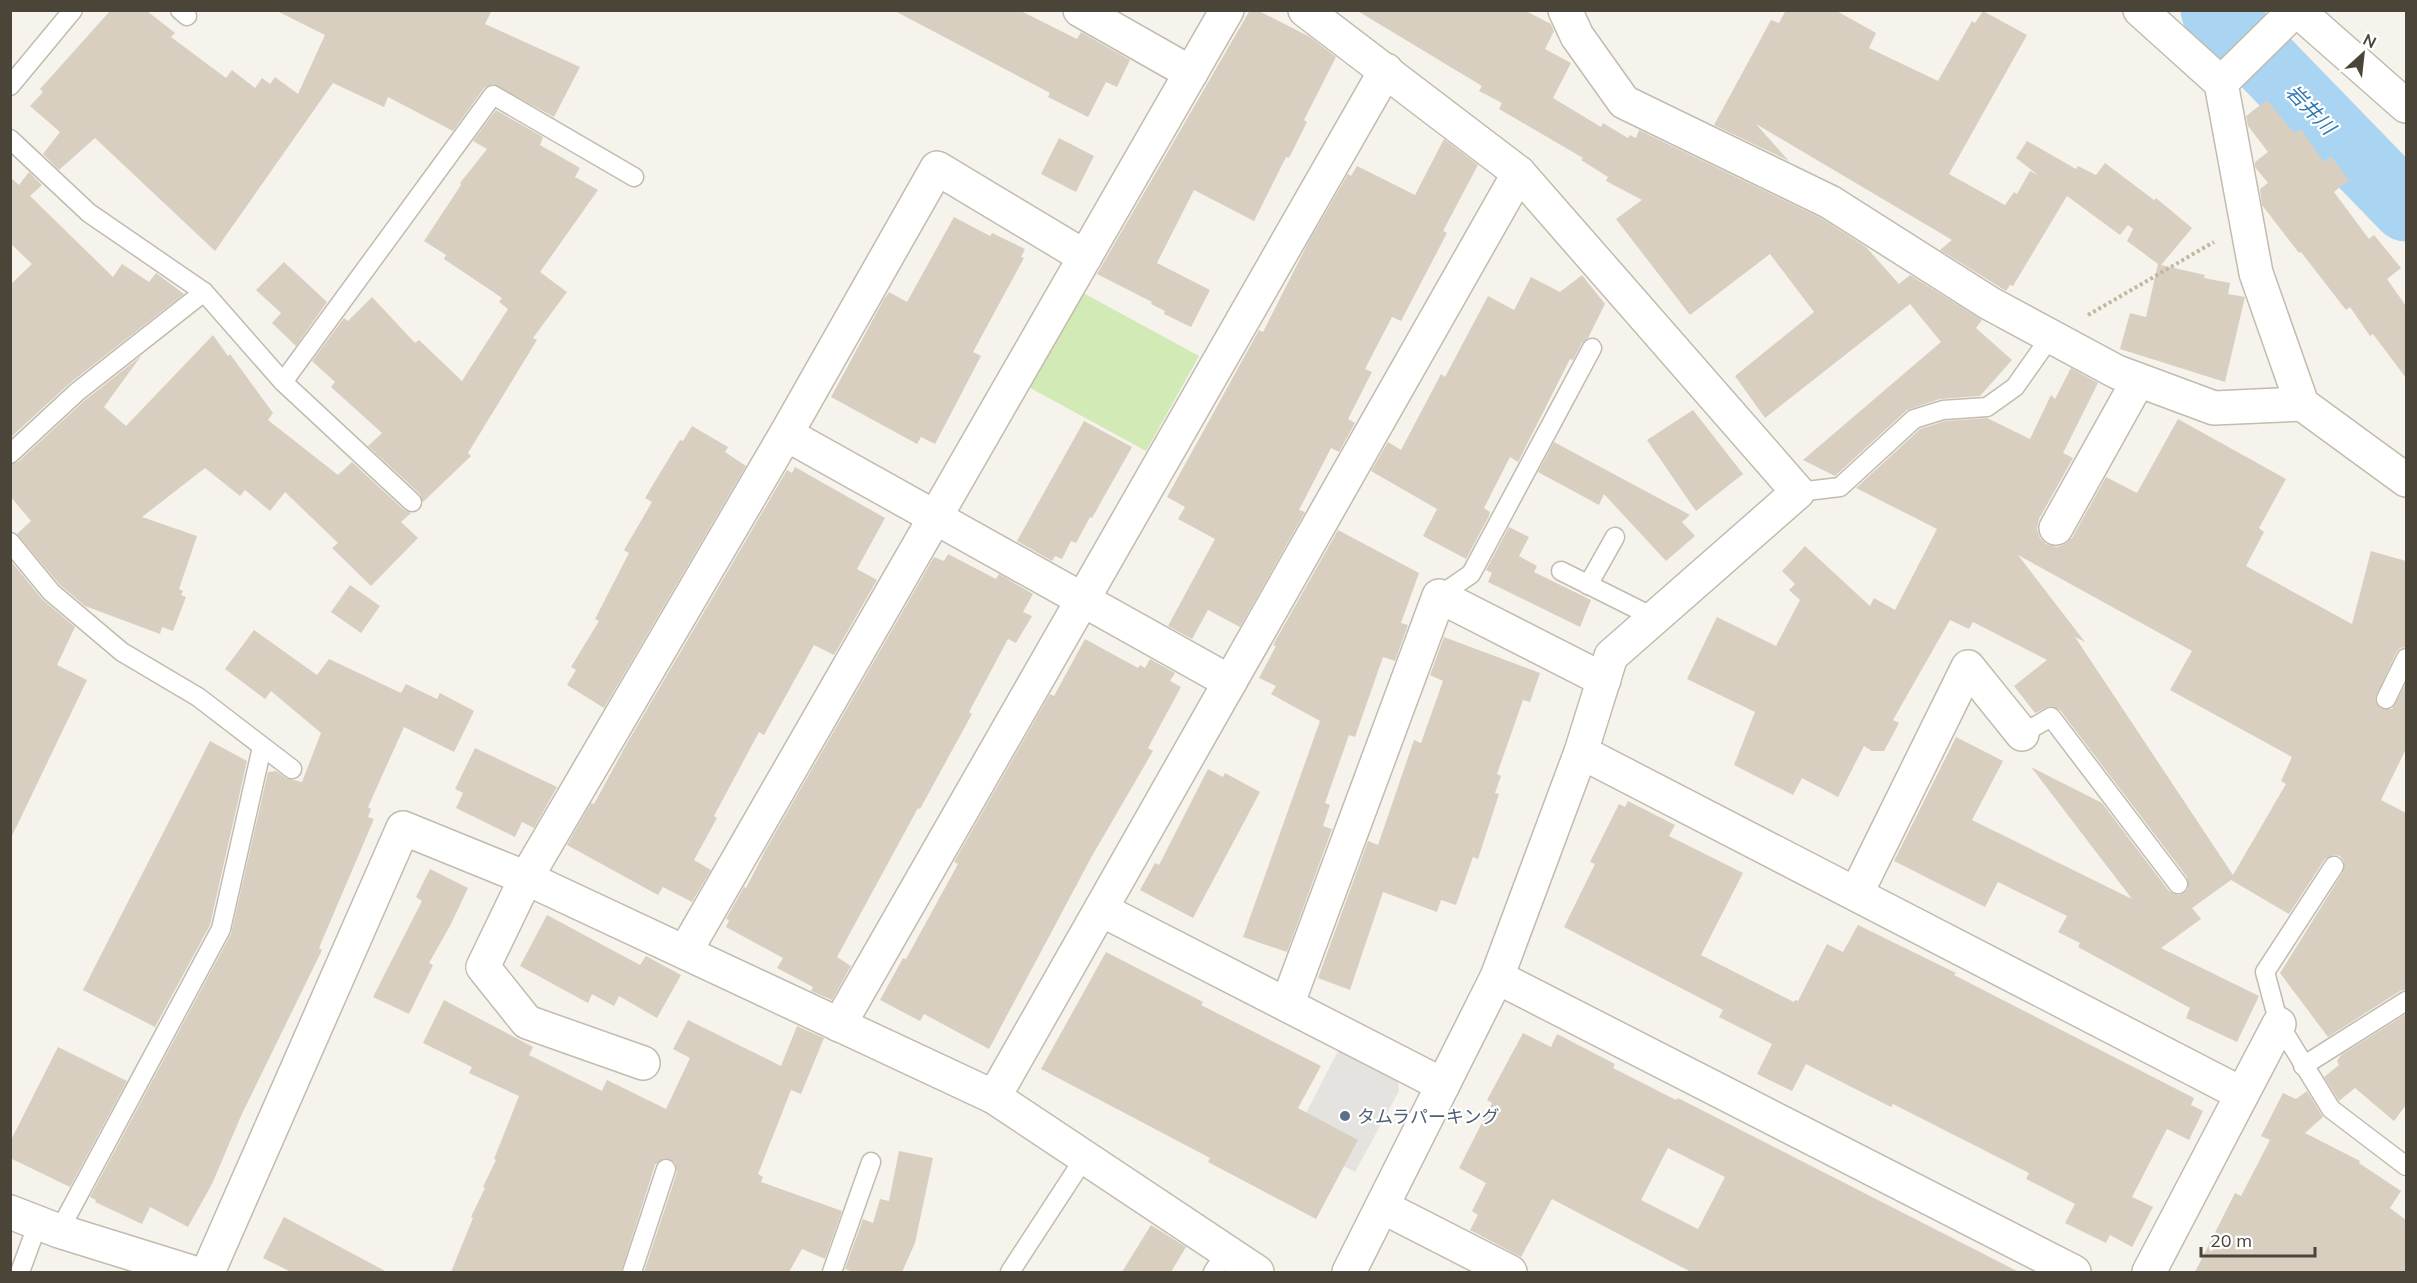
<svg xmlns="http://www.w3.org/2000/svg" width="2417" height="1283" viewBox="0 0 2417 1283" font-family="Mulish,'Noto Sans JP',sans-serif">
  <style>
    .green { fill: #d2eab5 }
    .parking { fill: #e5e3e0 }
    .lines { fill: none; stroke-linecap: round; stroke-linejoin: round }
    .river { stroke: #a9d4f2; stroke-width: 69 }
    .building { fill: #d8cfc1; fill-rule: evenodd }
    .lane-casing { stroke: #c2bbae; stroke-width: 21 }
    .street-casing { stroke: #c2bbae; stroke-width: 36 }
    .path { stroke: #c4b79f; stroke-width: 4; stroke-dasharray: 3 3; stroke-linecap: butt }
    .lane { stroke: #fff; stroke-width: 18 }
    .street { stroke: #fff; stroke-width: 33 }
    .service-dot { fill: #5c6f8a; stroke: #fff; stroke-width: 2 }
    .labels { text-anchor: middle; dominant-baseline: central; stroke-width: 4.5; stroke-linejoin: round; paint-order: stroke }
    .service-label { font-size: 18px; fill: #4e5e75; stroke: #fff; text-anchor: start }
    .water-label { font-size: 20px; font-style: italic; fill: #2e7ab2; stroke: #fff }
  </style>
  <rect width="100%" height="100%" fill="#f6f3ec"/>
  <polygon class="green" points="1076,289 1199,356 1146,451 1023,384"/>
  <polygon class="parking" points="1338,1051 1398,1080 1399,1091 1355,1172 1292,1140"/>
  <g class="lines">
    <polyline class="river" points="2215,10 2406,207"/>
  </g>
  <g class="building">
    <polygon points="275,10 492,10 485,24 580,67 554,117 493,84 484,88 453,131 388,97 384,107 333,83 215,251 95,138 59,170 43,154 60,132 30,106 43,92 40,89 110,11 147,11 175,33 171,37 226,78 232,70 255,88 262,78 270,84 275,77 298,94 325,35"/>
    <polygon points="893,10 1019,10 1077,39 1081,32 1130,60 1117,87 1106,82 1088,117 1048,97 1050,93"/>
    <polygon points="1250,10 1257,10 1310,37 1336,57 1304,120 1307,122 1289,158 1286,157 1254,221 1194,190 1157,263 1210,290 1191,327 1164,314 1165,311 1151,304 1152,302 1097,274"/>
    <polygon points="1356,10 1524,10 1551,24 1554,31 1545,49 1571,63 1553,98 1601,127 1603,123 1628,138 1630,135 1636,138 1639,130 1821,218 1866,247 1899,284 1910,275 1982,320 1976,328 2012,360 1980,396 1940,399 1907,410 1835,476 1803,460 1941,342 1910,304 1765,418 1735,376 1814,312 1770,254 1690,315 1616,219 1642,200 1606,181 1608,177 1581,160 1583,158 1499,109 1502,103 1479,91 1482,86"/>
    <polygon points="1786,10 1835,10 1876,33 1869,48 1938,81 1972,21 1975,23 1983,11 2027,35 1949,174 2005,205 2014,192 2017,194 2030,171 2038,175 2016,158 2027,141 2076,169 2078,166 2096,175 2105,163 2154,200 2156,198 2192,228 2161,265 2205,275 2204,278 2230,283 2228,294 2245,297 2225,382 2120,349 2130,313 2146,317 2158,264 2127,241 2133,229 2128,225 2120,235 2067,196 2013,286 2010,285 2006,291 1940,250 1952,240 1756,124 1789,161 1714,125 1771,20 1779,23"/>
    <polygon points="2267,100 2294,133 2301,129 2324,162 2331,156 2349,180 2334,192 2369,239 2374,235 2401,268 2387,279 2406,306 2406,378 2373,334 2370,336 2350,307 2346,310 2301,252 2299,253 2262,205 2260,189 2268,183 2255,167 2255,162 2268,152 2248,126 2246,116"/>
    <polygon points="496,110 543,137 540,145 580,168 575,177 598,190 540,272 567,292 533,338 537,340 468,453 471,456 423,502 420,494 368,446 382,433 331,387 335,382 312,361 344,318 348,321 372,297 415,343 419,340 462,381 508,309 499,302 502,298 444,259 446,255 424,241 461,185 460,183 487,149 473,141"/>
    <polygon points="1059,138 1094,156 1076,192 1041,174"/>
    <polygon points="1444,139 1478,165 1443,231 1447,233 1401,321 1392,317 1365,369 1372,372 1348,419 1355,423 1339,452 1331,448 1299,510 1305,512 1240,627 1208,610 1192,639 1168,626 1215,539 1178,519 1185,507 1167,497 1259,330 1263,332 1309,241 1348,174 1351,176 1357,166 1415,195"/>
    <polygon points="29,172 42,185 30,196 113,277 122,264 149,282 156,273 184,294 70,383 10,438 10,285 32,264 10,243 10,177 19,185"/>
    <polygon points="954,217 990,236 992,233 1025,249 1021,257 1024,258 973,352 981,356 935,444 921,437 917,444 831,397 884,299 889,292 907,302"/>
    <polygon points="284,262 327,302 296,346 272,323 281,313 256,290"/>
    <polygon points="1582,275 1605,304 1588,338 1582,343 1573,360 1570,359 1518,462 1510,457 1484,508 1490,512 1489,516 1466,559 1423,536 1437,509 1371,471 1388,442 1401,450 1441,374 1445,377 1488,296 1514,310 1531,277 1560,292"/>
    <polygon points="213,335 228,356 230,354 273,413 268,420 338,475 352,462 404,510 411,513 401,522 418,538 371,586 332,548 338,543 285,492 270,511 245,490 240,496 205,468 142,517 197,536 179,589 183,591 181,595 186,597 173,631 162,627 160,634 85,606 59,584 17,534 31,521 10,496 10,465 18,462 84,401 141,356 104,407 126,426"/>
    <path d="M2071 368 2098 383 2063 453 2073 458 2039 519 2037 529 2040 538 2046 544 2057 547 2065 544 2072 538 2106 477 2137 493 2178 419 2286 479 2259 528 2264 532 2246 566 2352 624 2371 551 2406 561V647L2400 648 2396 653 2375 699 2381 709H2392L2406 683V749L2381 800 2406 813V990L2400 991 2328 1037 2280 973 2343 872 2344 861 2340 856 2334 855 2325 859 2289 914 2231 880 2192 908 2201 919 2161 948 2259 996 2237 1042 2186 1018 2190 1008 2078 947 2080 943 2058 932 2067 916 1998 882 1985 907 1894 861 1956 737 2003 761 1972 820 2132 899 2031 767 2102 803 2169 891 2179 895 2188 889 2187 877 2060 710 2050 706 2035 713 2014 686 2047 660 1973 622 1969 629 1950 620 1893 720 1899 723 1884 751H1872L1864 746 1838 797 1802 778 1793 795 1734 765 1755 712 1687 679 1717 617 1776 646 1800 600 1789 590 1795 584 1782 571 1805 546 1870 606 1874 598 1895 610 1937 529 1856 488 1920 429 1945 421 1987 418 2030 439 2051 395 2055 399ZM2018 555 2192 651 2170 690 2292 757 2281 781 2286 784 2233 875 2075 637 2085 642Z"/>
    <polygon points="1693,410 1743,474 1696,511 1647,440"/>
    <polygon points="1084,421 1132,447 1092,518 1090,517 1076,543 1071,541 1062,559 1055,556 1052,561 1017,541"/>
    <polygon points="692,426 728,447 725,452 746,466 604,708 567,685 576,670 571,667 599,621 595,619 629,553 624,550 652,502 645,498 680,440 683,441"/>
    <polygon points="1554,442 1690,515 1682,522 1695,536 1666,561 1604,494 1599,505 1538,472"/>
    <polygon points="795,467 885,518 857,569 877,580 834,655 814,645 764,735 759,732 714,816 717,818 694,860 711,870 692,902 663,887 658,895 567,845 591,803 594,804 626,745 787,470 792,473"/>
    <polygon points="1509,527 1529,537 1519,556 1537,566 1534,572 1591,600 1580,627 1488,582 1492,573 1486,570"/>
    <polygon points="1338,530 1419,573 1401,623 1408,625 1395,661 1383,657 1355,737 1349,735 1325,803 1330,805 1323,826 1332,829 1287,952 1243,937 1320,721 1271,694 1276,686 1259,678 1276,646 1273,645"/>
    <polygon points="948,554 996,579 999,574 1033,594 1023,612 1032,616 1016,643 1008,639 969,712 972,714 920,809 918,808 837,957 851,966 832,1000 811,991 813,987 777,968 783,958 726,927 729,920 726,919 744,887 746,888 766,849 934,557 944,561"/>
    <polygon points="10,560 42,599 75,627 57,665 87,680 10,840"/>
    <polygon points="350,585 380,606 361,633 331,612"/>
    <polygon points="254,630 317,675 329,659 401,693 406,684 437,699 440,693 474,711 454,752 404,727 368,807 371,809 368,817 374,819 319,948 322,950 241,1116 212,1184 188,1227 150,1207 142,1224 95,1202 96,1200 90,1197 231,934 268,772 276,771 286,778 302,782 321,733 271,691 265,699 225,669"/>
    <polygon points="1444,637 1540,673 1530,702 1523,700 1497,774 1501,776 1495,793 1499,794 1478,859 1473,857 1456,905 1441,900 1437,912 1383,892 1350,990 1318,978 1368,841 1378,845 1414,740 1421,743 1443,681 1430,675"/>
    <polygon points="1085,639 1138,668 1140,665 1145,668 1150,659 1175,673 1170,681 1181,687 1148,748 1153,751 1092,856 989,1049 924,1014 920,1021 880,1000 903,958 906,959 958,864 954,862 1050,694 1054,696"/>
    <polygon points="210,741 247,761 210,925 155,1027 83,990"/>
    <polygon points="475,748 557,787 534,828 522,822 515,837 456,808 463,793 455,789"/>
    <polygon points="1208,769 1223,777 1225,773 1260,792 1193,918 1140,890 1155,863 1159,865"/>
    <polygon points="1628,801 1675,825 1669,836 1743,873 1701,955 1794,1002 1795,1000 1798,1001 1827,944 1843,952 1858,925 1956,973 1954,975 2194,1098 2191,1105 2203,1111 2189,1140 2167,1129 2132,1197 2153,1207 2132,1247 2110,1235 2106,1243 2065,1223 2075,1204 2026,1179 2029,1173 1893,1104 1891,1107 1806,1064 1792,1091 1757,1074 1772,1044 1719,1017 1723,1010 1564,927 1595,864 1590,862 1619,804 1625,807"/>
    <polygon points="430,869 468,888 451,924 429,963 433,965 409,1014 373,997 422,901 416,897"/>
    <polygon points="547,915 640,965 646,956 681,975 657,1018 619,996 614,1006 592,994 588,1003 520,966"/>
    <polygon points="1106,952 1203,1002 1201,1005 1321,1066 1298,1108 1358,1140 1316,1219 1208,1162 1210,1158 1041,1069"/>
    <polygon points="444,1000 533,1047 529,1055 602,1091 607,1080 666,1109 690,1058 673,1049 688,1020 781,1066 797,1026 824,1038 801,1094 791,1090 758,1174 763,1177 761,1182 842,1211 825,1259 802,1249 789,1272 644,1272 677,1172 675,1162 664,1158 655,1165 621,1272 451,1272 473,1218 471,1217 485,1188 483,1187 496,1160 494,1159 519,1096 469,1073 472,1067 423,1043"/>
    <polygon points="2406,1014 2406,1105 2394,1121 2355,1088 2339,1101 2324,1077 2339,1065 2337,1061 2341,1055"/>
    <path d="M1523 1033 1551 1047 1557 1034 1615 1064 1613 1068 1676 1100 1678 1098 2019 1272H1691L1552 1199 1521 1257 1470 1230 1478 1215 1472 1211 1486 1183 1459 1168 1492 1103 1487 1100ZM1668 1148 1725 1177 1698 1229 1641 1200Z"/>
    <polygon points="58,1047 127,1081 70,1187 10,1158 10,1142"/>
    <polygon points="2307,1091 2323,1117 2305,1133 2360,1161 2359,1163 2401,1191 2390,1208 2406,1220 2406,1272 2195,1272 2235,1193 2241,1196 2270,1140 2261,1136 2283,1093 2296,1099"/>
    <polygon points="899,1151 933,1158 915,1243 902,1272 853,1272 845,1269 863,1219 873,1223 880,1199 889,1201"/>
    <polygon points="284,1217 387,1272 291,1272 263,1258"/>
    <polygon points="1151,1225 1186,1247 1171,1272 1122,1272"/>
  </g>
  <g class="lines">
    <g class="lane-casing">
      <g id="lane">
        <polyline points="180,10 187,16"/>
        <polyline points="10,86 73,10"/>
        <polyline points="10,139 89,213 204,292 283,382 412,502"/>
        <polyline points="283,382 493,95 634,177"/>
        <polyline points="10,454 77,392 204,292"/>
        <polyline points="1798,492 1840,487 1914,419 1943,410 1987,407 2015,387 2051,336"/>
        <polyline points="10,542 51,592 122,652 198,697 292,769"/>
        <polyline points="1561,571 1655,618"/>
        <polyline points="1588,585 1615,537"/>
        <polyline points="1439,596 1471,574 1592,348"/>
        <polyline points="2386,699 2406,658"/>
        <polyline points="2022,734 2051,717 2178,884"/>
        <polyline points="2334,866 2265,972 2279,1024 2331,1109 2406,1166"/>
        <polyline points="2303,1066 2406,1001"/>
        <polyline points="59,1231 221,929 262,747"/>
        <polyline points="20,1272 38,1223"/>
        <polyline points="632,1272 666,1169"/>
        <polyline points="832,1272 871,1162"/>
        <polyline points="1010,1272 1085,1157"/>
        <polyline points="1213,1272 1226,1252"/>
      </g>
    </g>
    <g class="street-casing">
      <g id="street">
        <polyline points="1080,10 1191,73"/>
        <polyline points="1305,10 1519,173 1798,492 1611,656 1581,752 1497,977 1349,1272"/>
        <polyline points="1565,10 1577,36 1624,102 1830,202 1989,303 2117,372 2214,408 2302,404"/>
        <polyline points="2140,10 2221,83 2256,273 2302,404 2406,480"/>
        <polyline points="2297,10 2406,106"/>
        <polyline points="2221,83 2284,21 2292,10"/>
        <polyline points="786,434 1230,682"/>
        <polyline points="2056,528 2138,381"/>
        <polyline points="1581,752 2242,1094"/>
        <polyline points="1856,894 1968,667 2022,734"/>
        <polyline points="1102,910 1443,1085"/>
        <polyline points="685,952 1227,10"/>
        <polyline points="1497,977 2074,1272"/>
        <polyline points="1287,1005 1439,596 1604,680"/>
        <polyline points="839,1025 1386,70"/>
        <polyline points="643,1063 527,1022 483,967 526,878 786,434 937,168 1085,257"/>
        <polyline points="994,1097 1519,173"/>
        <polyline points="1383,1207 1510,1272"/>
        <polyline points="10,1212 59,1231 191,1272"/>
        <polyline points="208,1272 403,828 526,878 994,1097 1257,1272"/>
        <polyline points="2149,1272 2279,1024"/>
      </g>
    </g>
    <polyline class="path" points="2088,315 2214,242"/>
    <use href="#lane" class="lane"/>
    <use href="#street" class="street"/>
  </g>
  <circle class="service-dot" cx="1345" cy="1116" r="6"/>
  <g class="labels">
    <g class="service-label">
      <text x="1357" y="1116">タムラパーキング</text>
    </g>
    <g class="water-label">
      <text transform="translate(2311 109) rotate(46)">岩井川</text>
    </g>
  </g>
  <rect width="2417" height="1283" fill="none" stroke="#4b4439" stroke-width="24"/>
  <g transform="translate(2363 54) rotate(27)" stroke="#ffffff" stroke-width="4.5" paint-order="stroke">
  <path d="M0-4.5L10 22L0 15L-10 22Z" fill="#4b4439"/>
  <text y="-9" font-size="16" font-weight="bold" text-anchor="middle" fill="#4b4439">N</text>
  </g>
  <path d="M2201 1247v9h114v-9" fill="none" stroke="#4b4439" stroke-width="3"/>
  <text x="2210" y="1247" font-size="18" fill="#4b4439" stroke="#ffffff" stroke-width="4.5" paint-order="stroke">20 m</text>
</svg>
